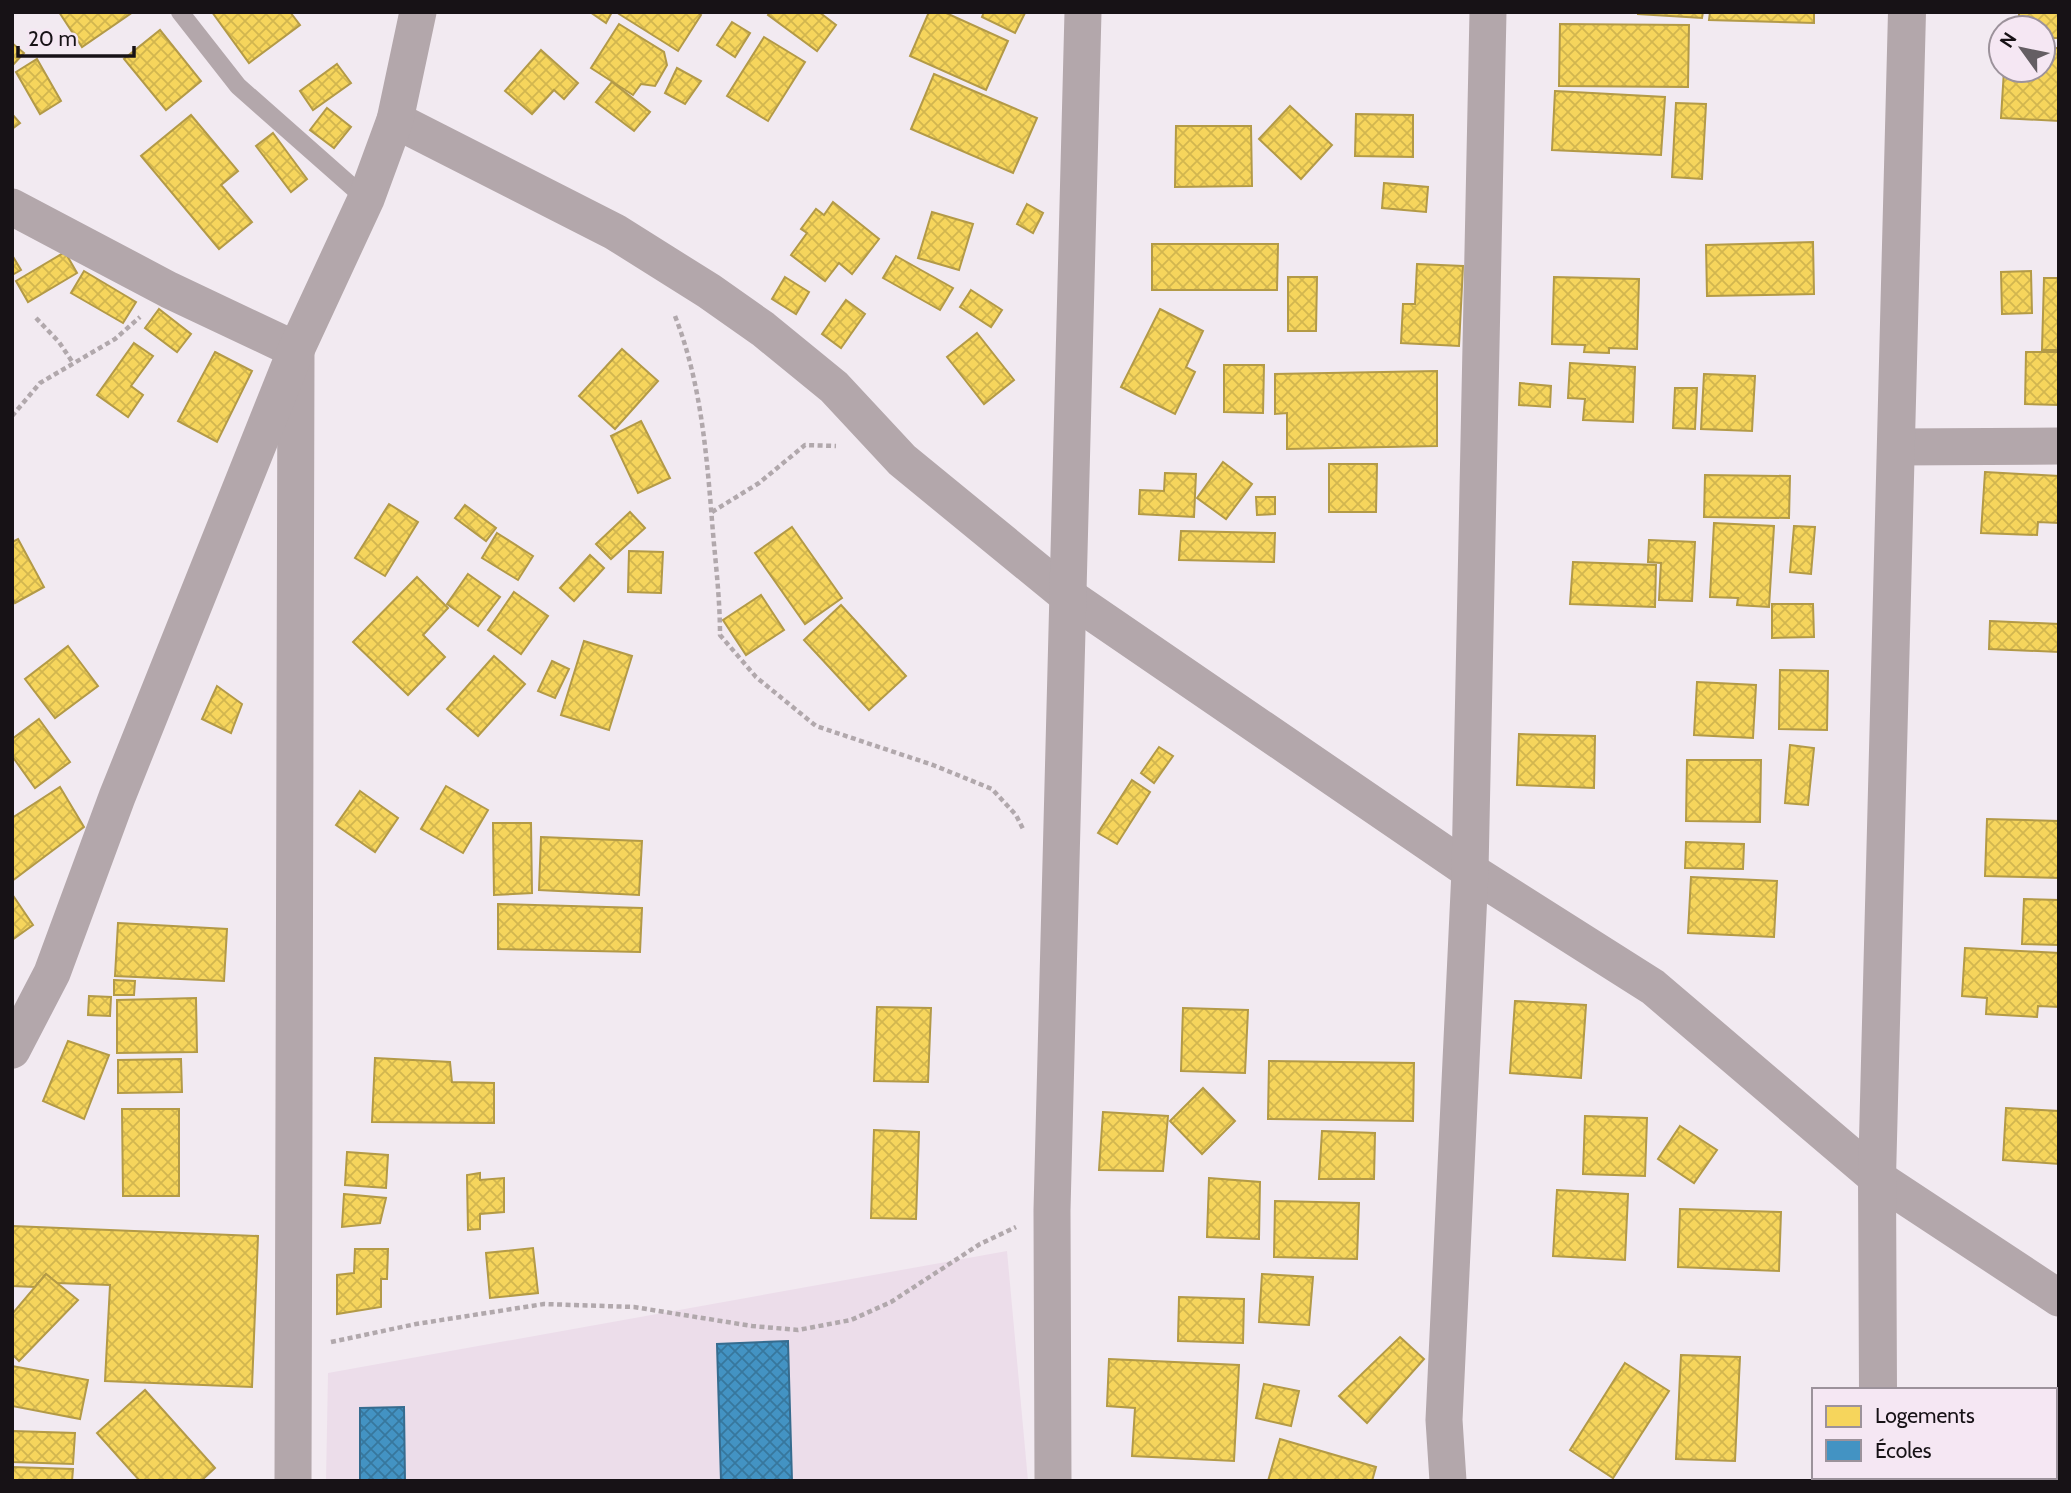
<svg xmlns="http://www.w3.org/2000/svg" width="2071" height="1493" viewBox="0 0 2071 1493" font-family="Cabin,sans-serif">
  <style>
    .built { fill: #ecddea }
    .homes { fill: url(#homes-cross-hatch); stroke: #b39a47; stroke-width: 2 }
    .schools { fill: url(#schools-cross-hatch); stroke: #366c8f; stroke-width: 2 }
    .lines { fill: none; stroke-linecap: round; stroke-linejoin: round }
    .path { stroke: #b1a8ac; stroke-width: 4.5; stroke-dasharray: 5 3.5; stroke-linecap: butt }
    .service { stroke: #b3a7ab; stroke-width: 18 }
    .minor { stroke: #b3a7ab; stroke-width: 37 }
    .tertiary { stroke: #b3a7ab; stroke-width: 38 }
  </style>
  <defs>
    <pattern id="homes-cross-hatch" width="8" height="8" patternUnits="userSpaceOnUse" patternTransform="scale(1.75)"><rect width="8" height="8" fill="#f6d55c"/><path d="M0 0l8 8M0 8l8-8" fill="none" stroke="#d2b64f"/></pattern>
    <pattern id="schools-cross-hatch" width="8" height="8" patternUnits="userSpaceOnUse" patternTransform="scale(1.75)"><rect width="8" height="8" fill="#4393c3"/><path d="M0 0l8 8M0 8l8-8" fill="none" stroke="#37779d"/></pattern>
  </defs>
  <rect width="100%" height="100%" fill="#f2eaf1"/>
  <polygon class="built" points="1007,1251 1028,1481 326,1481 328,1373"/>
  <g class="homes">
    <polygon points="59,12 133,12 82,47"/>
    <polygon points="212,12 290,12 300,25 249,63"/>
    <polygon points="590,12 612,12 606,23"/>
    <polygon points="620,12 697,12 701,15 678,51 619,14"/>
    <polygon points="770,12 819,12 836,25 817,51 768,15"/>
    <polygon points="929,12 944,12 1008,41 986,90 910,56"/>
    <polygon points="984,12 1024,12 1025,13 1015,33 982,17"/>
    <polygon points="1638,12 1703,12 1702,18 1638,14"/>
    <polygon points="1710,12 1814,12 1814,23 1709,20"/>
    <polygon points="2019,12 2059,12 2059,38 2043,38 2043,28 2019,28"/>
    <polygon points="732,22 750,33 735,57 717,45"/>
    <polygon points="619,24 664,52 667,65 655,86 641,84 633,95 591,68"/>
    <polygon points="1560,24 1689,25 1688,87 1559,86"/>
    <polygon points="160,30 201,81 166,110 124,59"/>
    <polygon points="764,37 805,62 768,121 727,96"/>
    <polygon points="12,43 24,53 12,66"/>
    <polygon points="2043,48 2059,48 2059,121 2001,118 2004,70 2043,70"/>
    <polygon points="541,50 578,83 564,99 554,90 532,114 505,91"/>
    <polygon points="37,59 61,101 40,114 16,72"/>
    <polygon points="337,64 351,83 313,110 300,91"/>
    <polygon points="677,68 701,81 685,104 665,93"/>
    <polygon points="934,74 1037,118 1013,173 911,129"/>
    <polygon points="612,82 650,112 634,131 596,102"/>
    <polygon points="1555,91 1665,97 1661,155 1552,150"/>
    <polygon points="1676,103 1706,104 1702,179 1672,177"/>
    <polygon points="1290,106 1332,145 1301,179 1259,139"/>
    <polygon points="327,108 351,127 334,148 310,130"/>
    <polygon points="12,114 20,123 12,129"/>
    <polygon points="1356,114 1413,115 1413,157 1355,156"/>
    <polygon points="191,115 238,171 221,185 252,222 219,249 141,156"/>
    <polygon points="1176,126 1251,126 1252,186 1175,187"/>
    <polygon points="273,133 307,179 291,192 256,146"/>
    <polygon points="1384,183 1428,187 1426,212 1382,208"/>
    <polygon points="833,202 879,239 852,274 839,263 825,281 791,255 807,233 801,229 816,209 824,215"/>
    <polygon points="1027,204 1043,213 1033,233 1017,224"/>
    <polygon points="932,212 973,224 959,270 918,258"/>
    <polygon points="1813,242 1814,294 1707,296 1706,245"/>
    <polygon points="1152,244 1278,244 1277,290 1152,290"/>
    <polygon points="65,252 77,273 28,302 16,281"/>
    <polygon points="12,255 21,270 12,275"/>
    <polygon points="896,256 953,288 940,310 883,278"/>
    <polygon points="1417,264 1463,266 1459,346 1401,343 1403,304 1415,304"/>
    <polygon points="84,271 136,302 123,323 71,293"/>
    <polygon points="2031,271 2032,313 2002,314 2001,272"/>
    <polygon points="785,277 809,292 796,314 772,299"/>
    <polygon points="1288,277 1317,277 1316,331 1288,331"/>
    <polygon points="1554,277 1639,279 1637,349 1609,348 1609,353 1584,352 1585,345 1552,344"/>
    <polygon points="2044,278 2059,278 2059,350 2042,350"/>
    <polygon points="971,290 1002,310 991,327 960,307"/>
    <polygon points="846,300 865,314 841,348 822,334"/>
    <polygon points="159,309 191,334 177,352 145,328"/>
    <polygon points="1160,309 1203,331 1186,367 1195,372 1175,414 1121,387"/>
    <polygon points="977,333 1014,380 984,404 947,357"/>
    <polygon points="134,343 153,356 131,386 143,395 128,417 97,395"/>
    <polygon points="622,349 658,381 615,429 579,396"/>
    <polygon points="215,352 252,371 217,442 178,421"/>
    <polygon points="2026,352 2059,352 2059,405 2025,404"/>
    <polygon points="1570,363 1635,367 1633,422 1583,420 1585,399 1568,398"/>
    <polygon points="1224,365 1264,365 1263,413 1224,412"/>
    <polygon points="1437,371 1437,446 1287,449 1287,413 1275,414 1275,374"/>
    <polygon points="1704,374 1755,376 1752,431 1701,429"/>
    <polygon points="1520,383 1551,386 1550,407 1519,405"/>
    <polygon points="1675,388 1697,388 1695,429 1673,428"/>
    <polygon points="641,421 670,478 638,493 611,436"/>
    <polygon points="1223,462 1252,484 1226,519 1197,498"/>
    <polygon points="1329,464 1377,464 1376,512 1329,512"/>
    <polygon points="1985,472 2059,476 2059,523 2038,522 2037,535 1981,533"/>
    <polygon points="1165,473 1196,474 1194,517 1139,514 1140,490 1164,491"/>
    <polygon points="1705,475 1790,476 1789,518 1704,517"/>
    <polygon points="1256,497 1275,497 1275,514 1257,515"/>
    <polygon points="389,504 418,522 385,576 355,558"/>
    <polygon points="465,505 496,528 486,541 455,518"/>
    <polygon points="630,512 645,528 611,559 596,544"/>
    <polygon points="1714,523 1774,526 1769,607 1737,605 1738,598 1710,597"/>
    <polygon points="1794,526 1815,527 1811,574 1790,572"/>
    <polygon points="792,527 842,598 805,624 755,553"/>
    <polygon points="1181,531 1275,533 1274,562 1179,560"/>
    <polygon points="497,533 533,556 518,580 482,558"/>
    <polygon points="18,539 44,587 15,603 12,597 12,542"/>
    <polygon points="1649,540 1695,542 1692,601 1659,600 1661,563 1648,562"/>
    <polygon points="629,551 663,552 661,593 628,592"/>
    <polygon points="590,555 604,568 574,601 560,588"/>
    <polygon points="1573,562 1656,565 1655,607 1570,604"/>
    <polygon points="468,574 500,597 478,626 447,604"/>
    <polygon points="417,577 448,608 423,635 445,657 408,695 353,642"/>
    <polygon points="514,592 548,616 521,654 488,630"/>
    <polygon points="761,595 784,630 746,655 723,620"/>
    <polygon points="1772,604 1813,604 1814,637 1772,638"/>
    <polygon points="841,605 906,676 869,710 804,640"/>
    <polygon points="1990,621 2059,624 2059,652 1989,649"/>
    <polygon points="584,641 632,656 609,730 561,715"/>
    <polygon points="68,646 98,686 55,718 25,679"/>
    <polygon points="494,656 525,684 478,736 447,709"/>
    <polygon points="552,661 569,669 555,698 538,691"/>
    <polygon points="1780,670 1828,671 1827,730 1779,729"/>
    <polygon points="1697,682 1756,685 1753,738 1694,735"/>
    <polygon points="217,686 242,704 231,733 202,719"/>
    <polygon points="39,719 70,762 35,788 12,756 12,739"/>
    <polygon points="1519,734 1595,736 1594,788 1517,785"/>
    <polygon points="1790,745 1814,748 1808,805 1785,803"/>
    <polygon points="1159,747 1173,756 1154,783 1141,773"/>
    <polygon points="1687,760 1761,760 1760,822 1686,821"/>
    <polygon points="1132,780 1150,792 1117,844 1098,833"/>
    <polygon points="446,786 488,810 463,853 421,829"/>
    <polygon points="60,787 84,827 12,881 12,818"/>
    <polygon points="360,791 398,818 375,852 336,825"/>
    <polygon points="1987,819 2059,821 2059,878 1985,876"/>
    <polygon points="493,823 531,823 532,893 494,895"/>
    <polygon points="541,837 642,841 639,895 539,890"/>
    <polygon points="1686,842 1744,844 1743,869 1685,868"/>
    <polygon points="1691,877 1777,881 1774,937 1688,933"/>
    <polygon points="12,894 33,925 12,940"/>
    <polygon points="2024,899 2059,900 2059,945 2022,944"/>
    <polygon points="498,904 642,908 640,952 498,949"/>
    <polygon points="118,923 227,929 224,981 115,976"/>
    <polygon points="1965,948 2059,953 2059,1007 2038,1006 2037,1017 1986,1014 1987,998 1962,996"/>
    <polygon points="114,980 135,981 134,995 114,995"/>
    <polygon points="89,996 111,997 110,1016 88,1015"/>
    <polygon points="196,998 197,1052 117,1053 117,1000"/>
    <polygon points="1515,1001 1586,1005 1581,1078 1510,1073"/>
    <polygon points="877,1007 931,1008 928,1082 874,1081"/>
    <polygon points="1183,1008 1248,1010 1245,1073 1181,1071"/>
    <polygon points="68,1041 109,1055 84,1119 43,1101"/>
    <polygon points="375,1058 450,1062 452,1082 494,1083 494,1123 372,1122"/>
    <polygon points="181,1059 182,1092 118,1093 118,1060"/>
    <polygon points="1269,1061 1414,1063 1413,1121 1268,1119"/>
    <polygon points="1203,1088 1235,1121 1202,1154 1170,1121"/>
    <polygon points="2006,1108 2059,1111 2059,1164 2003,1160"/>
    <polygon points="122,1109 179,1109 179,1196 123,1196"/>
    <polygon points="1103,1112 1168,1116 1163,1171 1099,1170"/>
    <polygon points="1585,1116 1647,1118 1645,1176 1583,1174"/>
    <polygon points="1680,1126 1717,1150 1694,1183 1658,1159"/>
    <polygon points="874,1130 919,1132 916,1219 871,1218"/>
    <polygon points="1322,1131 1375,1133 1374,1179 1319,1179"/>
    <polygon points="347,1152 388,1155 386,1188 345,1185"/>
    <polygon points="480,1173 480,1180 504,1178 504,1212 480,1214 480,1229 468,1230 467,1175"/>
    <polygon points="1209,1178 1260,1182 1259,1239 1207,1237"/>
    <polygon points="1557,1190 1628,1194 1625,1260 1553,1256"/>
    <polygon points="344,1194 386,1198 380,1223 342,1227"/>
    <polygon points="1275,1201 1359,1203 1357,1259 1274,1257"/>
    <polygon points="1680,1209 1781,1212 1779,1271 1678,1267"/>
    <polygon points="12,1226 258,1236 252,1387 105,1381 110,1285 57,1283 46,1274 35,1287 12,1286"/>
    <polygon points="533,1248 538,1293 490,1298 486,1253"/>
    <polygon points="355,1249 388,1249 387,1279 381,1279 381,1307 337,1314 337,1275 354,1273"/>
    <polygon points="46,1274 78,1300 19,1361 12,1354 12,1314"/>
    <polygon points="1262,1274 1313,1277 1309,1325 1259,1322"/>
    <polygon points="1179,1297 1244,1299 1243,1343 1178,1341"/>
    <polygon points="1400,1337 1424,1359 1367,1423 1339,1396"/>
    <polygon points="1681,1355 1740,1357 1735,1461 1676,1459"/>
    <polygon points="1109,1359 1239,1365 1234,1461 1132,1456 1135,1408 1107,1406"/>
    <polygon points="1625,1363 1669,1391 1613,1478 1570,1450"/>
    <polygon points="12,1366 88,1380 80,1419 12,1406"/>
    <polygon points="1264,1384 1299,1391 1291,1426 1256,1418"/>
    <polygon points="145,1390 215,1468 201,1481 140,1481 97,1433"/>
    <polygon points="12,1431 75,1433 73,1464 12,1462"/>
    <polygon points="1280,1439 1376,1467 1372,1481 1268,1481"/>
    <polygon points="12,1467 73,1469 72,1481 12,1481"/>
  </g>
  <g class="schools">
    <polygon points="788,1341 792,1481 721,1481 717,1344"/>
    <polygon points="404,1407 405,1481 360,1481 360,1408"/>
  </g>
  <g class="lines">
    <g class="path">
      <path d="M675 316C702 385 707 459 713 533 716 567 720 600 720 635L756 677 816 726 933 765 992 789 1016 815 1023 829"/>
      <polyline points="36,318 59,342 73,363"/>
      <polyline points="12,416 40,383 115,339 140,317"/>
      <polyline points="712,512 759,483 805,445 836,446"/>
      <polyline points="331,1342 416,1324 544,1304 634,1307 752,1326 798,1330 851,1320 891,1302 980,1244 1016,1227"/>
    </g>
    <polyline class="service" points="180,12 238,86 366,199"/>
    <g class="minor">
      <polyline points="395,120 615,232 709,291 763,329 834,387 902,460 1068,596 1470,871 1653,987 1877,1178 2059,1298"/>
      <polyline points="12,207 169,290 296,350 293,1481"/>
      <polyline points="1896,447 2059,446"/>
      <polyline points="12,1050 52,973 117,797 296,350 366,199 395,120 418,12"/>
      <polyline points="1053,1481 1052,1210 1083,12"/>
      <polyline points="1448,1481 1444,1420 1470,871 1488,12"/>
    </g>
    <g class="tertiary">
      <polyline points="1878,1390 1877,1178 1907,12"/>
      <polyline points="1882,1477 1882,1481"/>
    </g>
  </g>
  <rect width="2071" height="1493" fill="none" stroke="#171216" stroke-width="28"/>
  <rect x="1812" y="1388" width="245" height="91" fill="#f5e7f3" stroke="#9c929b" stroke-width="2"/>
  <rect x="1826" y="1406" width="35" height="21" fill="#f6d55c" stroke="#9c929b" stroke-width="2"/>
  <text x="1875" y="1423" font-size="21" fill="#171216">Logements</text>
  <rect x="1826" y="1440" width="35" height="21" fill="#4393c3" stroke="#9c929b" stroke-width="2"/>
  <text x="1875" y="1458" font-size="21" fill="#171216">Écoles</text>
  <g transform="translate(2022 49) rotate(303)"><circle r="33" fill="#f5e7f3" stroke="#9c929b" stroke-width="2"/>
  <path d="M0-5L12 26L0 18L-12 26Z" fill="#645e63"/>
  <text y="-10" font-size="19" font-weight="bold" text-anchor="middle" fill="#171216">N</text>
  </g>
  <path d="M18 46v10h116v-10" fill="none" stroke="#171216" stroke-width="3.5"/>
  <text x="28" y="46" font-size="21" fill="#171216" stroke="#f5e7f3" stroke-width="5" paint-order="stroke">20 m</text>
</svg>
